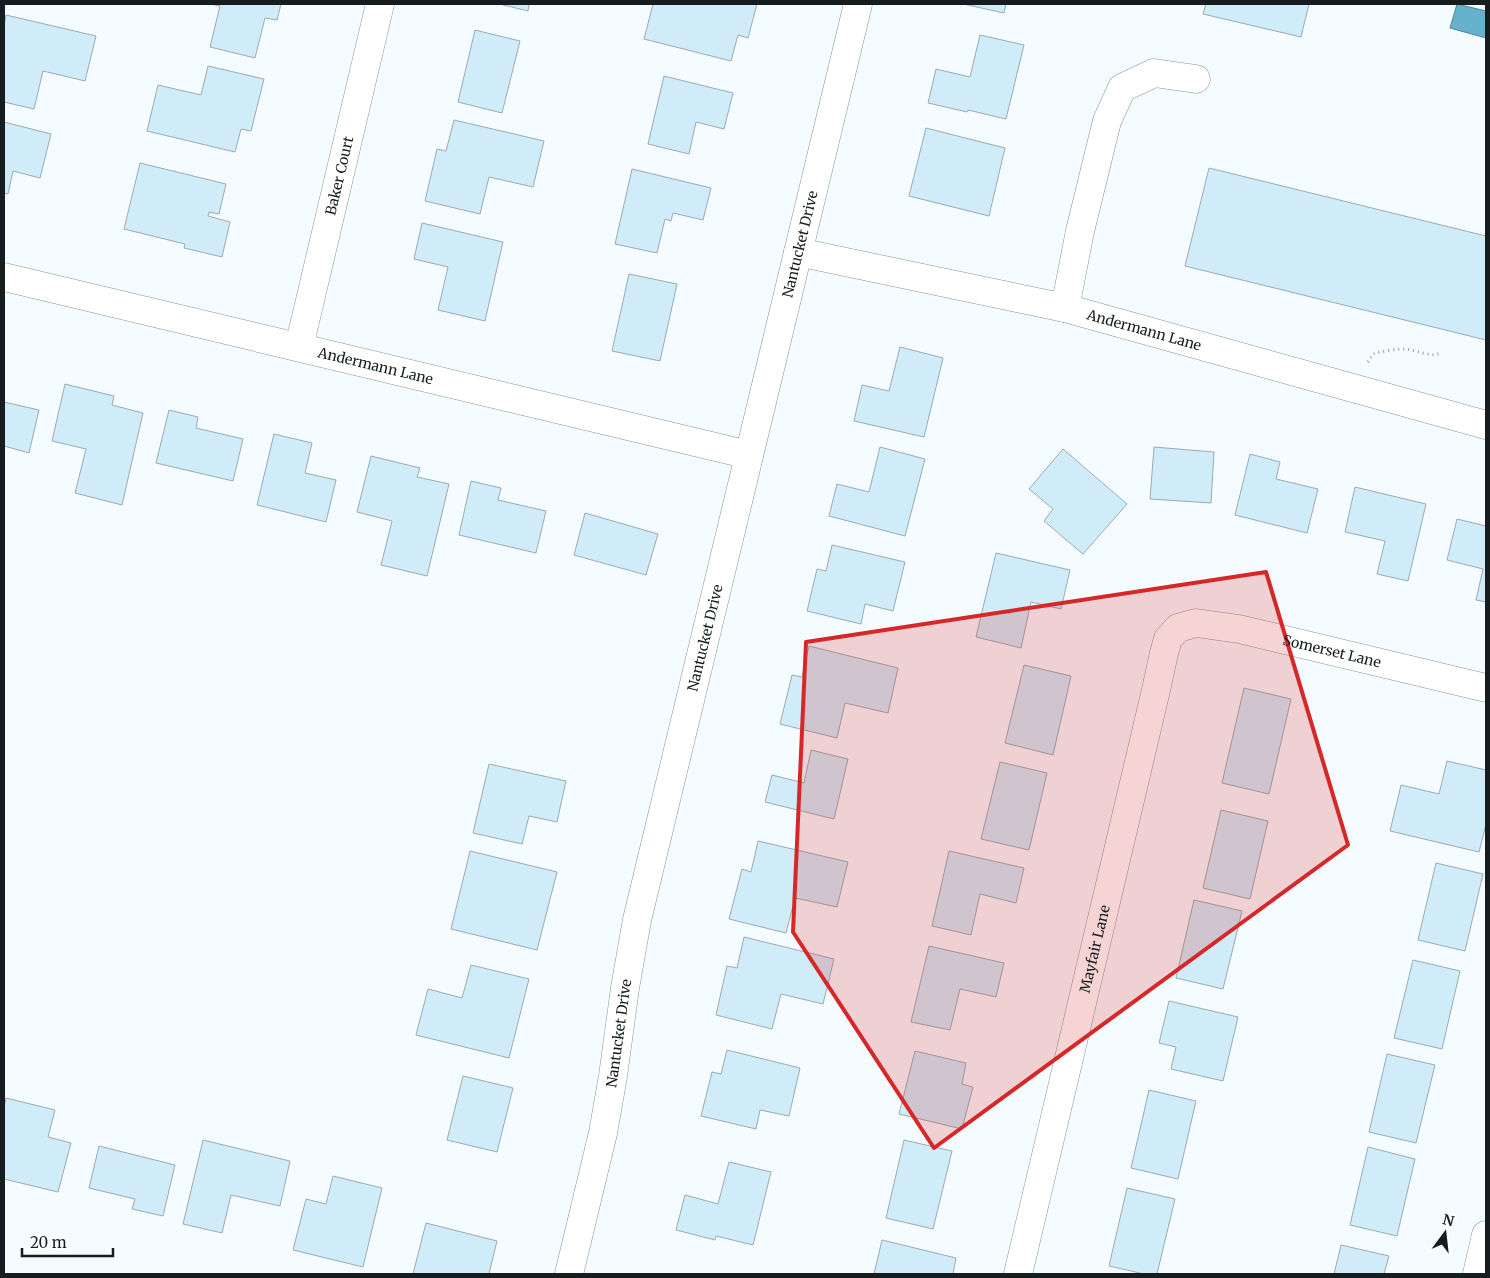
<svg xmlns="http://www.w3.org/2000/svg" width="1490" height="1278" viewBox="0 0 1490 1278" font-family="Merriweather,serif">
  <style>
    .water { fill: #66b2cd; stroke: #4e8599 }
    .building { fill: #cfecf8; stroke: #9aabb1 }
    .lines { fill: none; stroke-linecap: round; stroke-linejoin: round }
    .minor-casing { stroke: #84949a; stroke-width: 29 }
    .path { stroke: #99a0a2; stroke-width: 3; stroke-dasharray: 1 4; stroke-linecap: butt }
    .minor { stroke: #fff; stroke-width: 28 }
    .marked { fill: #d62828; fill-opacity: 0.2; stroke: #d62828; stroke-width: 4; stroke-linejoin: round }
    .labels { text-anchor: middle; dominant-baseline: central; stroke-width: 5; stroke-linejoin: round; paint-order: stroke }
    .street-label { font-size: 14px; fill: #161d1f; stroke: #fff }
  </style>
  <rect width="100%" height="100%" fill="#f5fcff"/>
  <polygon class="water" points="1457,4 1486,11 1486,38 1450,28"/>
  <g class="building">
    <polygon points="210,4 281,4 277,20 265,18 255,58 210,47 220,6"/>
    <polygon points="499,4 529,4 528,11"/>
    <polygon points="653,4 757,4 748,38 738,35 731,61 644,39"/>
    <polygon points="963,4 1006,4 1004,13"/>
    <polygon points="1206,4 1309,4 1301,37 1203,14"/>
    <polygon points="6,15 96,36 85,81 43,71 34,109 4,102 4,26"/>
    <polygon points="475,30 520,41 502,113 458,102"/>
    <polygon points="980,35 1024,45 1006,119 968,110 967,112 928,103 936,69 970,77"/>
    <polygon points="208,66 264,79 251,131 241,129 235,152 147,131 158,85 201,95"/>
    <polygon points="664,76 733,93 724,129 696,122 689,154 648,144"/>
    <polygon points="454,120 544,141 533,187 489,177 480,214 425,201 437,149 446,151"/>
    <polygon points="4,122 51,134 40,178 13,171 8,194 4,193"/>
    <polygon points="926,128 1005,148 989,216 909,196"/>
    <polygon points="140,163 226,184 219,214 209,212 208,216 230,222 222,257 184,248 185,244 124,229"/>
    <polygon points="1209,168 1486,236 1486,340 1185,266"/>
    <polygon points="632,169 711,188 703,220 673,213 671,221 665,219 657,253 615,244"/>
    <polygon points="422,223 503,242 485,321 438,310 448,267 414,259"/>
    <polygon points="629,274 677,284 660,361 612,351"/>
    <polygon points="900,347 943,358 924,437 854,421 862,385 889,391"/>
    <polygon points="65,384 114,396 112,405 143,413 122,505 75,493 86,449 52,441"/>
    <polygon points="4,402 39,410 29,453 4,446"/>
    <polygon points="169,410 198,417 196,428 243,439 233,481 156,463"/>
    <polygon points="274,434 312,443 305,473 336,480 326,522 257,505"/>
    <polygon points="880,447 925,459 905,536 829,516 837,484 869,492"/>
    <polygon points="1154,447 1214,452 1211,503 1150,499"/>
    <polygon points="1063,449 1127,504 1083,554 1044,521 1053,509 1029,489"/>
    <polygon points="1250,454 1280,462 1276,479 1318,489 1307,533 1235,515"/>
    <polygon points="371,456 420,468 417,477 449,484 427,576 381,565 392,521 357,512"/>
    <polygon points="471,481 501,488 498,500 546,511 536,553 459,535"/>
    <polygon points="1355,487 1426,504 1408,581 1377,574 1385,541 1345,532"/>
    <polygon points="585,513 658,534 646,575 574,555"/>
    <polygon points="1457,519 1486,526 1486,602 1476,600 1483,569 1447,560"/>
    <polygon points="832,545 905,562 893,611 865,604 861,624 807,611 817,569 826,571"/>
    <polygon points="996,553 1070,570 1061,609 1031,602 1021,648 976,637"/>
    <polygon points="809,646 898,668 888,713 845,703 837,738 780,724 792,675 802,677"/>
    <polygon points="1024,665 1071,676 1053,755 1005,743"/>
    <polygon points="1244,688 1291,699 1269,794 1222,783"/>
    <polygon points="811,750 848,759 834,819 765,802 772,775 804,783"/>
    <polygon points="1447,761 1486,770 1486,824 1479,852 1390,831 1401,785 1439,794"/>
    <polygon points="1000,762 1047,773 1029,850 981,839"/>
    <polygon points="489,764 566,781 557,822 529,816 522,844 473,833"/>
    <polygon points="1221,810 1268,821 1250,899 1203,888"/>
    <polygon points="758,841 848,862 837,907 795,898 786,933 729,919 742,869 751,872"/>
    <polygon points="470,851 557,872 537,950 451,929"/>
    <polygon points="949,851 1024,868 1016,903 980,894 971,935 932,926"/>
    <polygon points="1436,863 1483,874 1465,951 1418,940"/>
    <polygon points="1194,900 1242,911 1223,989 1176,978"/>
    <polygon points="744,937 834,959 823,1004 781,994 772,1029 716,1015 727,966 737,968"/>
    <polygon points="929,946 1004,963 996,997 960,989 950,1030 911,1022"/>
    <polygon points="1413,960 1460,971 1442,1049 1394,1038"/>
    <polygon points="471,965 529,979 509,1058 416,1035 428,989 462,998"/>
    <polygon points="1169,1001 1238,1017 1223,1081 1171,1069 1176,1047 1159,1043"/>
    <polygon points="727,1050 800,1068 789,1116 760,1110 756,1129 701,1116 712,1072 721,1074"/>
    <polygon points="915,1051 966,1063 962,1084 973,1087 962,1129 899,1114"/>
    <polygon points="1387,1054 1435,1065 1416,1143 1369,1132"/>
    <polygon points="463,1076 513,1088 497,1152 447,1140"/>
    <polygon points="1149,1090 1196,1101 1178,1179 1131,1168"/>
    <polygon points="6,1098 55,1110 48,1137 71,1143 58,1192 4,1179 4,1107"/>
    <polygon points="203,1140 290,1161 280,1206 231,1195 222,1233 183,1224"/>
    <polygon points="904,1140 952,1151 933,1229 886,1218"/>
    <polygon points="99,1146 175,1165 163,1216 132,1209 135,1199 89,1188"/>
    <polygon points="1368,1147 1415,1159 1397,1236 1350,1225"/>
    <polygon points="729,1162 771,1172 753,1245 716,1236 715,1240 676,1230 685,1195 718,1204"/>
    <polygon points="333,1176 382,1188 363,1267 293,1250 306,1199 326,1204"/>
    <polygon points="1127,1188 1175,1199 1157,1274 1144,1274 1109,1266"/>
    <polygon points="426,1223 497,1241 489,1274 413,1274"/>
    <polygon points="882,1240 956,1258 953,1274 874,1274"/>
    <polygon points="1341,1245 1389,1256 1384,1274 1334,1274"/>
  </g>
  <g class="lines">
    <g class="minor-casing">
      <g id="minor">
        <path id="s1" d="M798 252 1065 308 1486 425"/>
        <path id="s2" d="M4 277 749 455"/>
        <polyline points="1065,308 1080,231 1107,121 1122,88 1154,73 1196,79"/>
        <path id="s3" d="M299 347 380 4"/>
        <path id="s4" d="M569 1274 603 1133 613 1076 625 988 637 920 858 4"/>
        <path id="s5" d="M1018 1274 1156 690 1164 653 1168 639 1178 628 1196 623 1239 629 1486 688"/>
        <polyline points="1477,1274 1486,1235"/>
      </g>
    </g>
    <path class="path" d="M1368 362 1373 354C1383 351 1395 349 1405 349 1417 350 1430 358 1441 353"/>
    <use href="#minor" class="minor"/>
  </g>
  <path class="marked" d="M1266 572 1348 845 934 1148 793 932 806 642Z"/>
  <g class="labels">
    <g class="street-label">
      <text stroke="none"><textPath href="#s3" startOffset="176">Baker Court</textPath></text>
      <text stroke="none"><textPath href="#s4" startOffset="1056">Nantucket Drive</textPath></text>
      <text stroke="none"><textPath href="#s1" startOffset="355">Andermann Lane</textPath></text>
      <text stroke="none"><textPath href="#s2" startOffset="382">Andermann Lane</textPath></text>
      <text stroke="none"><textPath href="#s4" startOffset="651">Nantucket Drive</textPath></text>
      <text stroke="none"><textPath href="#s5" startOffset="825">Somerset Lane</textPath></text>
      <text stroke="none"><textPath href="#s5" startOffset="334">Mayfair Lane</textPath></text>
      <text stroke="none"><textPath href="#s4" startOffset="246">Nantucket Drive</textPath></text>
    </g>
  </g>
  <rect width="1490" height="1278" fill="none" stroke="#161d1f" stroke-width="10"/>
  <g transform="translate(1445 1233) rotate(15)" stroke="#ffffff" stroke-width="4" paint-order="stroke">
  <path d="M0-4L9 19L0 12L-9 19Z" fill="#161d1f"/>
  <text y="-8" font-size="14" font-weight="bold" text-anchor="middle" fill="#161d1f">N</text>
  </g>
  <path d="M22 1248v8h91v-8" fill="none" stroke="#161d1f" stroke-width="2.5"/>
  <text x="30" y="1248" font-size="15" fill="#161d1f" stroke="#ffffff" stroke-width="4" paint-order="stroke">20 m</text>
</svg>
